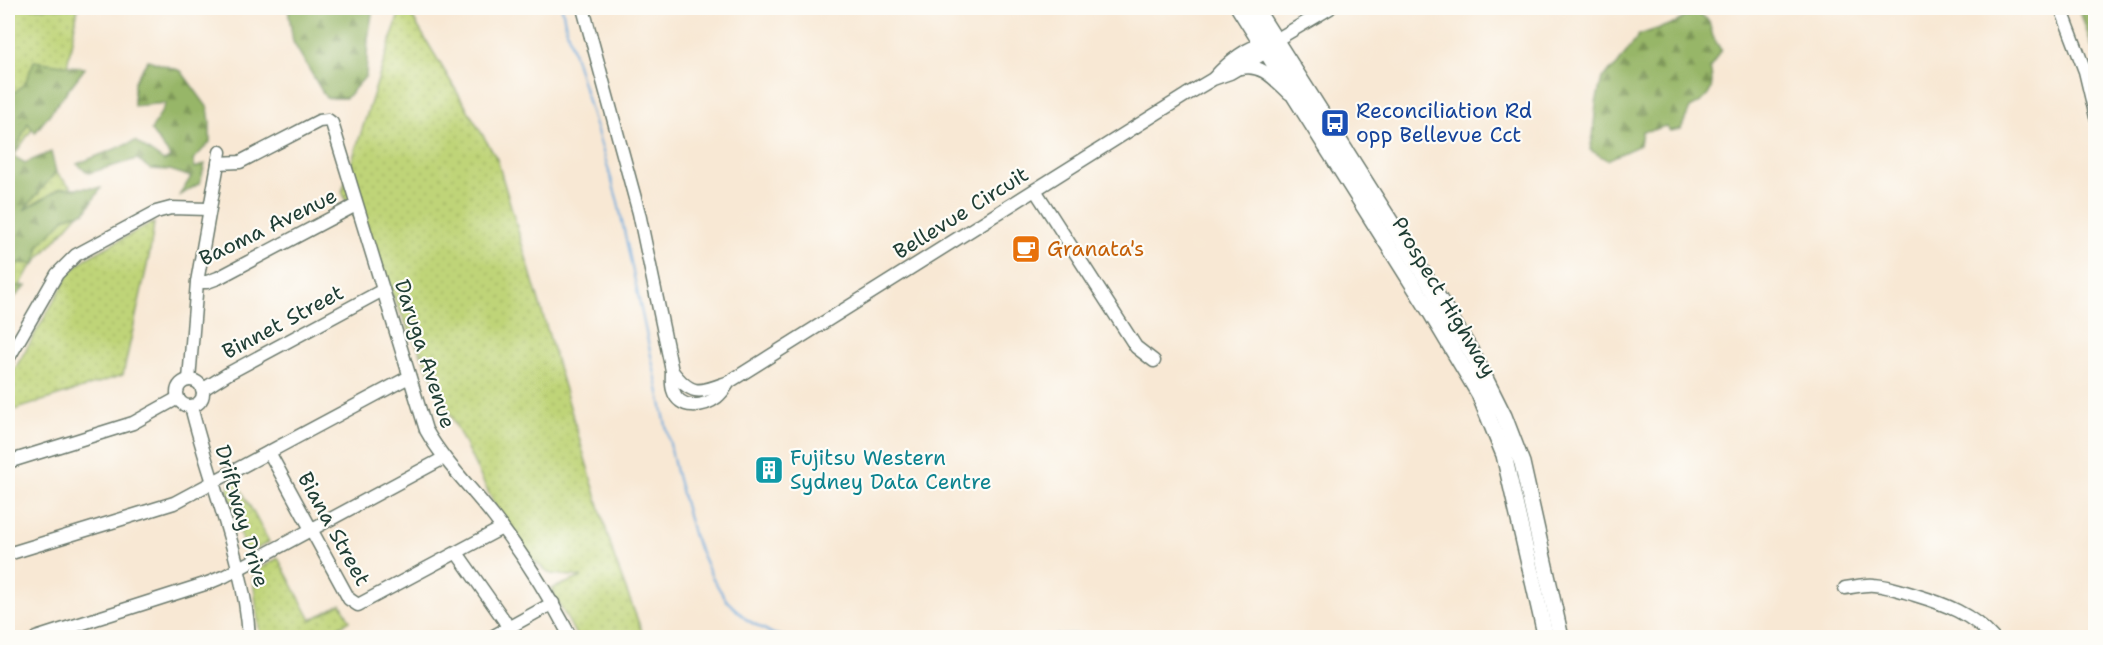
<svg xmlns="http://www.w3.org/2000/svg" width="2103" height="645" viewBox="0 0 2103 645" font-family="'Shantell Sans',sans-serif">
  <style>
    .grass { fill: url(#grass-dots); stroke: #6f8856; stroke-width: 1.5 }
    .forest { fill: url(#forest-firs); stroke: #5b7a4e; stroke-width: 1.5 }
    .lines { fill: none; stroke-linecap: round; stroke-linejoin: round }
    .stream { stroke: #6aa8dc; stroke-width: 2 }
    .minor-casing { stroke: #6b796c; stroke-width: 15 }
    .major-casing { stroke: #6b796c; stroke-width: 18 }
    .minor { stroke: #fff; stroke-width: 12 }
    .major { stroke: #fff; stroke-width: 15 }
    .labels { text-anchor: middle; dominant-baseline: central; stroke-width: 4.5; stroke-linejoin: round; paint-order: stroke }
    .transit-label { font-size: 21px; fill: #164399; stroke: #fdfcf7; text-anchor: start }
    .street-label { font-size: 21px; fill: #1f3d34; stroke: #fdfcf7 }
    .food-label { font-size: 21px; fill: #c56008; stroke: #fdfcf7; text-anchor: start }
    .culture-label { font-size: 21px; fill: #0d838f; stroke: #fdfcf7; text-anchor: start }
  </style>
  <defs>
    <pattern id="grass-dots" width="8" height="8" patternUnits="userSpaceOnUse" patternTransform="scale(1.5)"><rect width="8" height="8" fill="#bfd478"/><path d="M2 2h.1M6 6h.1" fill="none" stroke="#a4b768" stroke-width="1.8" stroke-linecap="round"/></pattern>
    <pattern id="forest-firs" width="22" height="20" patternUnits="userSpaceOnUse" patternTransform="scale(1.5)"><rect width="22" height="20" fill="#97b668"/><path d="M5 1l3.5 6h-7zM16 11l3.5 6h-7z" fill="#7b9556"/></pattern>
  </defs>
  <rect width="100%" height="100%" fill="#fdfcf7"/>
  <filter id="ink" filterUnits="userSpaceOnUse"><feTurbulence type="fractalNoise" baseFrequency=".0167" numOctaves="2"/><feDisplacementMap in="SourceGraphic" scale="12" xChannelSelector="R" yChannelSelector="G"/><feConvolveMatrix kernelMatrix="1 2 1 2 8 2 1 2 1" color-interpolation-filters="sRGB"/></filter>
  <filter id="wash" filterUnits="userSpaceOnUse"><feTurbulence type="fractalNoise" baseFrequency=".008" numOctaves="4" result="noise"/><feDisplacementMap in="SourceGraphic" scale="24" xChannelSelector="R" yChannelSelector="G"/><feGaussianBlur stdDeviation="1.35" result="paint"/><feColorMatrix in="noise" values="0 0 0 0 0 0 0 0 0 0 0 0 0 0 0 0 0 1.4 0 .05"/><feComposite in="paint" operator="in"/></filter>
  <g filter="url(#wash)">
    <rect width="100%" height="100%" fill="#f8e8d4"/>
    <g class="grass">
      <polygon points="8,8 78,8 64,83 10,161 52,169 88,203 28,271 8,308"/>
      <polygon points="401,8 407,8 497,159 615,560 644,637 577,637 551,589 582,577 551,574 515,547 342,192"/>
      <polygon points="154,223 150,252 123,375 8,412 8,381 70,273 85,259 146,226"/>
      <polygon points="236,480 269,542 251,552 245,549 227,490 230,483"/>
      <polygon points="278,558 311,620 341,604 350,621 320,637 260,637 253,578 258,570"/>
    </g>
    <g class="forest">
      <polygon points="288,8 373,8 368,39 366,76 346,98 326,98 293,42"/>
      <polygon points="2079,8 2095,8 2095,56"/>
      <path d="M1696 11 1709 21 1713 37 1721 50 1710 68C1716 90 1709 99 1690 108L1681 129 1670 131 1665 126 1654 130 1642 131 1640 145 1607 160 1590 150 1593 136 1596 103 1602 78 1617 65 1639 35 1675 23Z"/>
      <polygon points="148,60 181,71 208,108 210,122 210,142 193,160 195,168 205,164 200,183 179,196 191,177 170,170 150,169 137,159 89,173 77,164 135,141 164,161 171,157 151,131 166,103 134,106 134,82"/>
      <polygon points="34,61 85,68 35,133 28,123 13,156 25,163 51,152 56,172 24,210 61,188 101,188 85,212 66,217 39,246 35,264 17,263 14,286 26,286 8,304 8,98 25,83"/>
    </g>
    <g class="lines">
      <g class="stream">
        <polyline points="562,8 566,27 618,202 676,472 694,537 713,579 727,601 747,620 773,634 791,638"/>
        <polyline points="1048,638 1059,635 1143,632"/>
      </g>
    </g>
  </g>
  <g filter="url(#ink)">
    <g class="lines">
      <g class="minor-casing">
        <g id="minor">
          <path d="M583 8 639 213 672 371C672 377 671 384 673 390 679 411 704 407 717 397 722 393 726 387 729 382"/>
          <polyline points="2061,8 2085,71 2096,117"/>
          <path d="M1241 68C1262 63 1275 80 1289 93"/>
          <path d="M1214 78C1227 63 1249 45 1269 42"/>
          <path d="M218 163 240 162 319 121 328 120 332 123 426 430C444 462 471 487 494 517 523 554 549 596 571 638"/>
          <polyline points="1035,190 1136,347 1154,361"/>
          <polyline points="197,282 207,282 218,278 356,205"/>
          <polyline points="8,359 57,274 76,255 156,212 171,208 208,209"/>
          <path d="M672 371C693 398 700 392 729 382L1186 95 1213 79 1230 73 1266 52 1276 40 1330 8"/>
          <polyline points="189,380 197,282 220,152"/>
          <circle cx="190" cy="393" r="13"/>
          <polyline points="202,390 229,373 383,290"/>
          <path d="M191 406C209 482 245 561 249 638"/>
          <polyline points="269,452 349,599 358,605 502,528"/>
          <polyline points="8,462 133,423 178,398"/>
          <polyline points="457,553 504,620 513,638"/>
          <polyline points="8,554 174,503 409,377"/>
          <path d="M1845 588C1854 587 1865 584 1874 585 1888 586 1902 591 1915 595 1945 604 1972 614 1993 638"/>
          <polyline points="36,638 208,583 225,576 444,458"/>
          <polyline points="490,638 553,603"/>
        </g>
      </g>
      <g class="major-casing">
        <g id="major">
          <polyline points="1239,8 1429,310 1479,394 1504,455 1546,638"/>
          <polyline points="1255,8 1430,284 1476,360 1504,416 1522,463 1561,638"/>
        </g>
      </g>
      <use href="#minor" class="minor"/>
      <use href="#major" class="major"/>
    </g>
  </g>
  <defs>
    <g id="bus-square" transform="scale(1.5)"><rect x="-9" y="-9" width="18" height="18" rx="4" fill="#1a4fb4" stroke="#fdfcf7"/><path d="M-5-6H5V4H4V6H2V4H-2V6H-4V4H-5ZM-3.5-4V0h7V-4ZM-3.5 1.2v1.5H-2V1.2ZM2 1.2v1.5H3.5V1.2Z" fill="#fff"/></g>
    <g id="cafe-square" transform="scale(1.5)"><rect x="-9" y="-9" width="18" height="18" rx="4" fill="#e8710a" stroke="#fdfcf7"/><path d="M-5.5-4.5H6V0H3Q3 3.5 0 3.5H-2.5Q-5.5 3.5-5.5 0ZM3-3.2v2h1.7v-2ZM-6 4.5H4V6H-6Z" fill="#fff"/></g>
    <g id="building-square" transform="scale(1.5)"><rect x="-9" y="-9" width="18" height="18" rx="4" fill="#0f9aa8" stroke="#fdfcf7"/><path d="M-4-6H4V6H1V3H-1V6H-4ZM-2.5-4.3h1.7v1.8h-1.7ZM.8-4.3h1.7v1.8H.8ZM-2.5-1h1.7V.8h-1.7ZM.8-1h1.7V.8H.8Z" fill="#fff"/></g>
  </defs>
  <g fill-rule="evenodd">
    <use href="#bus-square" x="1335" y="123"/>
    <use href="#cafe-square" x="1026" y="249"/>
    <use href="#building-square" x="769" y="470"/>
  </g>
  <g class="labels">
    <g class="transit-label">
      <text x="1356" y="111">Reconciliation Rd<tspan x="1356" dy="24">opp Bellevue Cct</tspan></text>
    </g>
    <g class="street-label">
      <text transform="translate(961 213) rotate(-32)">Bellevue Circuit</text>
      <text transform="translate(268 227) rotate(-26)">Baoma Avenue</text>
      <text transform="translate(1444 297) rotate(59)">Prospect Highway</text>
      <text transform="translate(283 322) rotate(-28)">Binnet Street</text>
      <text transform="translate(425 354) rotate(72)">Daruga Avenue</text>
      <text transform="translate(242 516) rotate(74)">Driftway Drive</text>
      <text transform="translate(334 529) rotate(61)">Biana Street</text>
    </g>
    <g class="food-label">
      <text x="1047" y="249">Granata's</text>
    </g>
    <g class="culture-label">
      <text x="790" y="458">Fujitsu Western<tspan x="790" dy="24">Sydney Data Centre</tspan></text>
    </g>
  </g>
  <rect width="2103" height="645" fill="none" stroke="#fdfcf7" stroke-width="30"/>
</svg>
